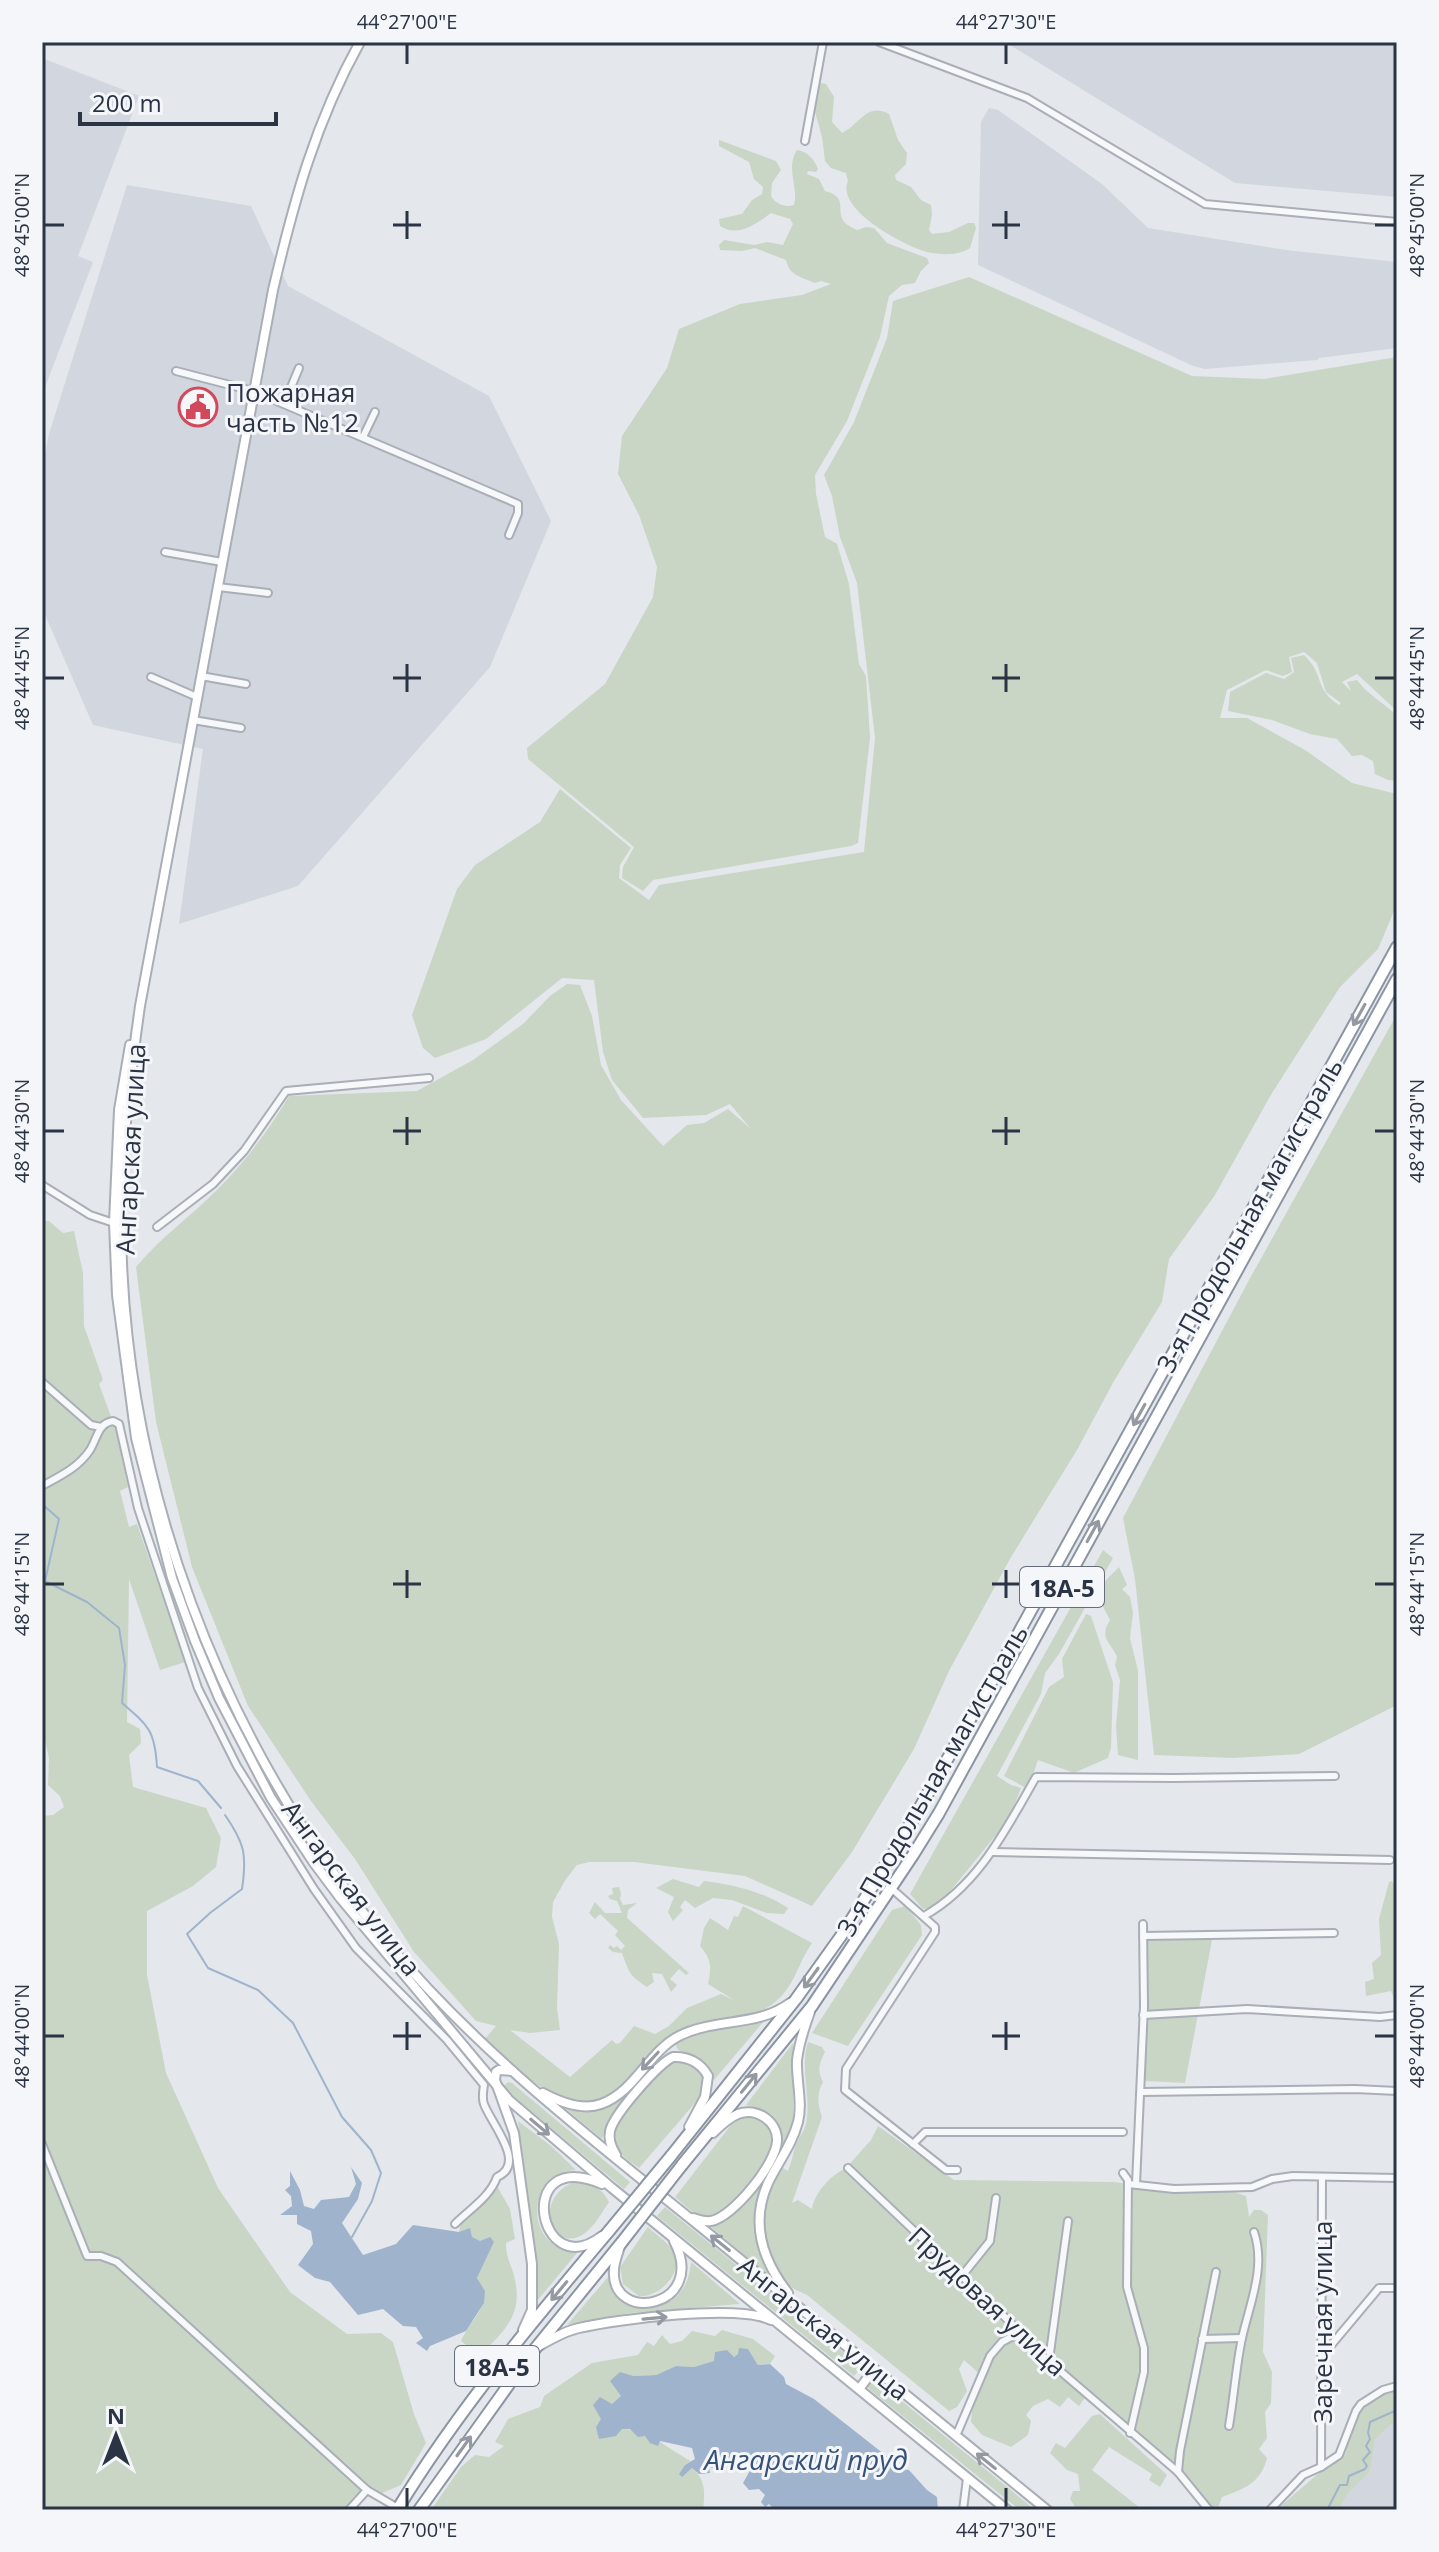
<svg xmlns="http://www.w3.org/2000/svg" width="1439" height="2552" viewBox="0 0 1439 2552" font-family="'Open Sans',sans-serif">
  <style>
    .built { fill: #d2d6de }
    .green { fill: #c9d6c5 }
    .water { fill: #9fb4cc }
    .lines { fill: none; stroke-linecap: round; stroke-linejoin: round }
    .stream { stroke: #9fb4cc; stroke-width: 2 }
    .minor-casing { stroke: #a9aeb7; stroke-width: 10 }
    .secondary-casing { stroke: #a9aeb7; stroke-width: 12 }
    .trunk-casing { stroke: #8b94a3; stroke-width: 14 }
    .minor { stroke: #f7f8fa; stroke-width: 6 }
    .secondary { stroke: #fff; stroke-width: 8 }
    .trunk { stroke: #fff; stroke-width: 10 }
    .trunk-bridge-casing { stroke: #8b94a3; stroke-width: 14; stroke-linecap: butt }
    .trunk-bridge { stroke: #fff; stroke-width: 10 }
    .oneway { stroke: #959aa2 }
    .ticks { fill: none; stroke: #2b3445; stroke-width: 3 }
    .labels { text-anchor: middle; dominant-baseline: central; stroke-width: 6; stroke-linejoin: round; paint-order: stroke }
    .shield { fill: #f4f6f9; stroke: #676e7b; stroke-width: 2 }
    .shield-label { font-size: 24px; font-weight: bold; fill: #2b3445 }
    .poi-label { font-size: 26px; fill: #2b3445; stroke: #f4f6f9; text-anchor: start }
    .street-label { font-size: 26px; fill: #2b3445; stroke: #f4f6f9 }
    .water-label { font-size: 28px; font-style: italic; fill: #34527a; stroke: #f4f6f9 }
    .neatline { fill: none; stroke: #2b3445; stroke-width: 3 }
    .ticks-label { font-size: 20px; text-anchor: middle; fill: #2b3445 }
  </style>
  <rect width="100%" height="100%" fill="#e4e7ec"/>
  <g class="built">
    <polygon points="1005,42 1397,42 1397,197 1235,183"/>
    <polygon points="42,58 139,96 78,256 93,262 42,395"/>
    <polygon points="989,108 998,110 1102,184 1148,228 1286,250 1397,262 1397,348 1319,358 1317,360 1205,369 1193,366 978,265 981,122"/>
    <polygon points="127,185 251,206 288,286 489,396 551,521 490,667 298,886 179,924 203,749 93,725 42,608 42,468 49,434"/>
    <polygon points="1397,2421 1397,2510 1339,2510 1348,2493 1370,2472 1375,2440 1387,2428"/>
  </g>
  <g class="green">
    <path d="M820 83 826 84 834 97 832 122 842 133C860 125 866 102 889 114L898 140 907 153 906 164 895 175 896 180 911 187 921 200 931 205 932 215 929 230 932 234 949 232 968 223H974L976 228 970 248C958 256 941 255 927 252 904 246 835 209 848 181L846 173 831 168 825 161 822 137 815 112Z"/>
    <path d="M719 140 776 161 781 170 772 183 771 196C776 204 785 208 794 205 799 187 785 168 797 150 807 151 815 160 818 169L816 172 808 171 807 174 819 179 825 191C850 198 834 210 845 223 848 226 853 228 857 230L866 227 874 228 887 243 927 258 929 263 921 271 915 283 902 285 889 296 880 337 847 421 815 475 816 494 825 537 837 544 849 584 859 664 866 676 870 738 858 843 851 846 653 880 643 891 622 878 623 867 634 847 528 759 527 748 605 684 653 597 657 567 639 515 618 474 622 436 667 368 679 329 740 304 802 295 831 284 821 281 815 283C802 277 789 276 786 260L755 248 742 251 720 250 719 245 724 240 754 245 767 242 783 245 793 224 790 219 771 213C756 224 738 238 720 226L719 219 742 214 752 200 762 194 763 187 754 179 749 162 719 146Z"/>
    <path d="M969 277 1192 376 1264 379 1397 357V711L1357 674 1342 682 1351 691 1347 682 1357 680C1368 695 1383 702 1397 716V781L1388 780 1375 774 1373 761 1362 755 1352 756 1337 739 1310 734 1272 720 1228 711 1230 692 1266 673 1284 679 1294 672 1291 658 1304 655C1325 675 1314 689 1339 705L1341 703 1326 692 1317 663 1304 652 1289 657 1292 672 1283 676 1266 670 1227 690 1220 718H1247L1305 750 1352 783 1397 794V904L1378 949 1340 987 1272 1093 1215 1195 1169 1259 1162 1302 1114 1381 1077 1450 1011 1557 949 1671 914 1749 852 1852 812 1906 745 1876 634 1862H589L577 1865 566 1879 553 1902 552 1917 559 1944 557 2008 560 2030 530 2033 510 2030 570 2077 612 2040 616 2044 620 2043 634 2026 655 2034 669 2026 687 2008 721 1994 734 2000 708 1984C712 1966 711 1959 700 1946L704 1928 710 1918 728 1930 734 1916 738 1917 743 1906 812 1943C798 1963 794 1988 774 2003 745 2025 705 2015 675 2033 646 2050 623 2104 586 2103 546 2102 513 2063 485 2039L496 2026 476 2021 414 1952 355 1859 311 1801 248 1706 192 1567 156 1422 136 1267C161 1237 190 1217 217 1190 245 1162 269 1130 289 1096L417 1091 473 1060 523 1024 550 996 567 984 580 985 592 1016 601 1065 621 1100 663 1146 687 1125 704 1123 728 1109 751 1129 730 1104 706 1115 643 1118 612 1080 603 1052 594 980 562 978 486 1039 435 1058 423 1048 412 1015 457 889 475 865 540 822 560 789 631 848 620 865 619 878 649 900 659 885 864 852 875 738 857 583 840 537 832 496 824 475 854 422 887 338 893 301Z"/>
    <polygon points="1397,1014 1397,1705 1299,1754 1233,1758 1154,1755 1135,1579 1123,1518 1249,1280"/>
    <polygon points="42,1221 49,1221 63,1233 74,1231 83,1273 84,1326 103,1380 99,1384 117,1433 128,1487 120,1491 129,1527 137,1524 185,1662 160,1670 129,1579 127,1722 140,1729 141,1743 129,1755 133,1787 206,1808 221,1838 216,1867 193,1886 147,1911 147,1975 166,2073 218,2188 290,2292 347,2334 381,2333 393,2342 414,2414 426,2443 401,2485 380,2494 367,2488 348,2510 42,2510 42,1816 53,1815 64,1807 60,1796 48,1785 49,1758 42,1728"/>
    <polygon points="1103,1550 1113,1558 1059,1654 1045,1673 1041,1694 997,1776 1011,1785 1021,1788 1009,1819 943,1900 929,1908 923,1909 910,1894"/>
    <path d="M1119 1567 1127 1585 1122 1589 1130 1597 1133 1613 1130 1638 1138 1671V1760L1118 1755 1116 1726 1120 1680 1115 1665 1117 1657C1112 1643 1098 1639 1110 1620L1097 1595 1106 1580Z"/>
    <polygon points="1086,1614 1091,1616 1113,1682 1111,1748 1108,1758 1074,1773 1038,1760 1028,1789 1004,1776 1049,1687 1064,1677 1062,1659"/>
    <path d="M673 1879 699 1887 704 1881C734 1885 762 1891 788 1908L784 1914 767 1913 732 1900 713 1898 695 1908 685 1900 680 1907 683 1910 673 1921 668 1912 674 1897 656 1888Z"/>
    <polygon points="1392,1881 1397,1889 1397,2006 1391,1991 1366,1996 1365,1982 1374,1979 1372,1963 1381,1955 1379,1919 1389,1882"/>
    <path d="M619 1887 621 1893 620 1899 623 1905 637 1903 628 1910 627 1918 689 1973 686 1975 679 1969 670 1979 677 1985 671 1992 662 1974 652 1973 654 1982 647 1987C628 1974 630 1974 622 1953L613 1952 608 1948 610 1945 614 1948 617 1946 621 1950 625 1946 615 1935 618 1931 600 1914 595 1919 589 1913 595 1902 605 1913H622L617 1901 610 1899 608 1896 613 1894 612 1888Z"/>
    <polygon points="905,1906 921,1925 922,1935 848,2046 812,2033 892,1910"/>
    <polygon points="1148,1939 1212,1940 1185,2083 1145,2081"/>
    <polygon points="764,2021 714,2080 699,2058 678,2050 675,2043 703,2031"/>
    <path d="M808 2042 822 2047 825 2052C819 2064 817 2070 823 2082 816 2094 818 2105 822 2117L792 2203 798 2200 812 2209C814 2194 830 2175 845 2169L871 2140 878 2126 954 2180 1114 2182 1184 2192 1231 2191 1246 2196 1249 2217 1254 2210H1261L1268 2215 1263 2352 1272 2372 1271 2403 1265 2412 1267 2438 1259 2449 1267 2458C1261 2483 1244 2489 1222 2497L1217 2510 1191 2493 1178 2476 1090 2391 1079 2406 1068 2397 1060 2407 1048 2399 1033 2406 1026 2415 1031 2421 1028 2435 1011 2447 982 2435 971 2422 973 2403 983 2377 964 2360 959 2369 967 2391 957 2407 949 2411 807 2295C802 2292 794 2290 790 2286 766 2267 759 2224 767 2196 770 2186 777 2177 783 2168L788 2171C791 2163 793 2155 795 2147 798 2137 806 2131 807 2118 810 2093 800 2066 808 2042Z"/>
    <path d="M793 2043V2122C788 2143 775 2160 765 2179 747 2213 753 2250 775 2281L710 2226C732 2220 743 2203 757 2186 763 2177 771 2169 775 2160 789 2134 774 2110 746 2105Z"/>
    <path d="M673 2061C687 2061 694 2065 702 2076L701 2096 639 2168C623 2156 610 2149 615 2127L663 2067Z"/>
    <polygon points="508,2082 512,2083 630,2182 624,2189 506,2090 504,2086"/>
    <path d="M632 2088 610 2116 602 2139 560 2104C590 2115 609 2110 632 2088Z"/>
    <path d="M747 2116C814 2126 729 2218 706 2217 694 2216 684 2204 675 2197L731 2125 739 2119Z"/>
    <path d="M518 2121 551 2146 576 2170C525 2174 523 2248 577 2253L537 2301 536 2258Z"/>
    <path d="M577 2181C591 2184 603 2188 609 2202 602 2212 595 2226 585 2233 553 2257 529 2197 577 2181Z"/>
    <path d="M497 2186 510 2209 515 2239 506 2243C506 2260 512 2265 515 2280 523 2317 502 2332 480 2356L461 2341C473 2314 494 2307 477 2278L494 2242 480 2241 459 2232 461 2223 471 2210 482 2201 490 2198Z"/>
    <polygon points="665,2207 862,2367 854,2376 657,2216"/>
    <path d="M648 2227C655 2234 666 2241 672 2249 687 2270 660 2298 639 2296L623 2284 620 2267Z"/>
    <path d="M691 2262 740 2304 630 2313 567 2325 609 2276 621 2301C658 2314 687 2304 691 2262Z"/>
    <path d="M722 2330 753 2339 775 2356 770 2364 758 2365 748 2349 733 2357 694 2367 676 2366 656 2375 633 2376 621 2396 601 2419 604 2436 616 2435 621 2429C647 2428 669 2450 691 2461L685 2465 683 2469 692 2468C706 2480 705 2493 703 2510H431L461 2467 475 2455 489 2457 504 2446 495 2442 508 2419 540 2407 544 2396 592 2363 638 2355 647 2342 654 2346 662 2335 670 2344 682 2341 692 2331 715 2336Z"/>
    <polygon points="871,2379 876,2380 1035,2510 1020,2510 869,2389 867,2384"/>
    <path d="M1397 2388V2421L1387 2428 1375 2440 1370 2472 1348 2493 1339 2510H1276L1326 2467 1345 2455C1354 2422 1360 2398 1397 2388Z"/>
    <polygon points="1100,2414 1167,2475 1160,2487 1149,2480 1152,2474 1109,2447 1092,2470 1140,2508 1147,2510 1077,2510 1070,2499 1073,2491 1080,2491 1078,2474 1067,2470 1050,2453 1056,2443 1065,2448 1092,2416"/>
  </g>
  <g class="water">
    <polygon points="351,2167 362,2183 358,2199 342,2223 363,2255 396,2244 413,2225 459,2232 470,2228 472,2237 480,2241 490,2237 494,2242 477,2278 485,2291 484,2303 466,2331 430,2346 427,2351 416,2343 423,2338 416,2327 403,2326 383,2309 358,2315 330,2282 315,2278 298,2265 313,2244 311,2231 297,2224 297,2215 280,2215 292,2206 291,2196 285,2190 290,2186 290,2171 300,2190 304,2206 314,2209 321,2200 349,2197 356,2184"/>
    <polygon points="739,2348 748,2349 758,2365 770,2364 784,2377 786,2384 814,2399 903,2469 909,2470 927,2490 937,2497 938,2510 771,2510 773,2508 769,2504 765,2507 761,2502 765,2495 759,2489 749,2490 743,2483 753,2465 742,2456 728,2459 717,2469 709,2467 710,2473 699,2474 692,2468 682,2477 679,2474 685,2465 695,2459 692,2448 660,2441 658,2446 650,2443 645,2436 638,2437 630,2429 622,2429 616,2436 599,2439 596,2427 601,2419 593,2405 600,2397 612,2404 621,2396 610,2381 620,2372 633,2376 656,2375 676,2366 694,2367 714,2361 715,2352 727,2350 734,2357 738,2354"/>
  </g>
  <g class="lines">
    <g class="stream">
      <path d="M42 1504 59 1519 45 1581 87 1602 119 1628 125 1665 122 1703C149 1726 155 1731 157 1767L198 1781 221 1808"/>
      <path d="M225 1815C245 1844 247 1855 242 1889L210 1913 187 1934 208 1968 258 1990 293 2023 342 2117 371 2150 381 2173 372 2201 352 2237"/>
      <polyline points="1327,2510 1340,2485 1347,2485 1349,2476 1365,2469 1367,2466 1363,2460 1370,2452 1366,2446 1370,2439 1368,2433 1370,2422 1397,2410"/>
    </g>
    <g class="minor-casing">
      <g id="minor">
        <polyline points="879,42 1027,98 1205,204 1397,222"/>
        <polyline points="805,141 823,42"/>
        <polyline points="176,371 253,391 518,504 518,513 509,535"/>
        <polyline points="284,404 299,368"/>
        <polyline points="363,437 375,412"/>
        <polyline points="165,552 222,562"/>
        <polyline points="218,587 268,593"/>
        <polyline points="201,676 246,684"/>
        <polyline points="151,677 197,697"/>
        <polyline points="193,720 241,728"/>
        <polyline points="42,1185 90,1215 114,1223"/>
        <polyline points="157,1227 213,1184 244,1151 286,1091 429,1078"/>
        <polyline points="42,1382 91,1425 101,1427"/>
        <path d="M42 1486C60 1476 78 1468 90 1450 97 1439 98 1423 113 1421L119 1424 138 1508 198 1688 237 1766 314 1889 356 1948 447 2040 484 2085C483 2091 482 2099 484 2104 490 2122 528 2164 497 2177 490 2197 470 2209 455 2224"/>
        <polyline points="993,1852 1390,1860"/>
        <polyline points="891,1888 935,1927 935,1932 846,2069 845,2090 946,2170 957,2170"/>
        <path d="M924 1916C979 1885 1006 1829 1036 1777L1174 1778 1335 1776"/>
        <polyline points="1143,1936 1334,1933"/>
        <polyline points="1143,2015 1247,2009 1380,2017 1397,2015"/>
        <polyline points="1141,2092 1355,2089 1397,2091"/>
        <polyline points="42,2144 87,2256 101,2256 117,2262 367,2490 398,2508"/>
        <polyline points="913,2144 925,2132 1123,2132"/>
        <polyline points="848,2168 1011,2323 1017,2334 1178,2472 1209,2510"/>
        <polyline points="1123,2173 1128,2180 1127,2287 1144,2348 1144,2372 1130,2433"/>
        <polyline points="1128,2184 1174,2189 1252,2187 1272,2179 1293,2176 1397,2178"/>
        <polyline points="1136,2184 1144,2006 1143,1924"/>
        <polyline points="961,2277 990,2241 996,2198"/>
        <polyline points="1202,2339 1242,2338"/>
        <polyline points="1322,2356 1379,2288 1397,2288"/>
        <polyline points="1049,2360 1068,2221"/>
        <path d="M1229 2426C1234 2397 1236 2366 1242 2338 1250 2303 1266 2267 1254 2232"/>
        <polyline points="956,2436 990,2356 1002,2342 1017,2334"/>
        <polyline points="1321,2467 1322,2177"/>
        <polyline points="1178,2472 1180,2451 1216,2272"/>
        <polyline points="349,2510 367,2490"/>
        <polyline points="963,2510 967,2478"/>
        <polyline points="1270,2510 1303,2475 1321,2467 1339,2455 1356,2411 1361,2404 1383,2390 1397,2386"/>
      </g>
    </g>
    <g class="secondary-casing">
      <g id="secondary">
        <path d="M360 42C315 123 294 201 273 290L140 1006C130 1077 121 1149 121 1221 122 1482 219 1739 385 1940 475 2049 588 2136 697 2224 814 2319 931 2414 1047 2510"/>
        <polyline points="130,1045 119,1110 114,1223 117,1295 136,1438 172,1578 195,1641 219,1698 271,1798 314,1863 341,1899 509,2100 612,2188 1007,2510"/>
        <polyline points="512,2071 499,2070 496,2072 495,2080 514,2133 532,2264 532,2310 523,2330"/>
        <path d="M543 2093C560 2102 582 2111 601 2104 635 2092 648 2052 679 2036 714 2018 758 2027 790 2003"/>
        <path d="M616 2155C611 2147 608 2140 610 2131 614 2114 658 2064 673 2057 688 2056 701 2063 708 2076L705 2097 689 2127"/>
        <path d="M693 2218C699 2220 705 2222 711 2221 733 2217 776 2164 777 2141 778 2121 756 2107 738 2114 728 2118 720 2126 713 2133"/>
        <path d="M602 2236C538 2286 512 2145 602 2184"/>
        <path d="M620 2246C618 2254 614 2262 614 2270 610 2325 709 2308 674 2241"/>
        <path d="M788 2293C763 2261 750 2223 768 2183 778 2162 792 2145 798 2122 803 2103 796 2080 797 2060 799 2044 804 2028 810 2012"/>
        <path d="M539 2346C551 2339 565 2331 579 2328 617 2319 738 2304 771 2320"/>
        <polyline points="860,2388 874,2369"/>
      </g>
    </g>
    <g class="trunk-casing">
      <g id="trunk">
        <polyline points="671,2156 796,1999 841,1936 898,1846 1002,1663 1397,947"/>
        <polyline points="682,2165 812,2006 913,1855 939,1813 1397,979"/>
        <path d="M397 2510C458 2410 534 2320 609 2231"/>
        <polyline points="419,2510 530,2355 622,2242"/>
      </g>
    </g>
    <use href="#minor" class="minor"/>
    <use href="#secondary" class="secondary"/>
    <use href="#trunk" class="trunk"/>
    <g class="trunk-bridge-casing">
      <g id="trunk-bridge">
        <polyline points="609,2231 671,2156"/>
        <polyline points="622,2242 682,2165"/>
      </g>
    </g>
    <use href="#trunk-bridge" class="trunk-bridge"/>
  </g>
  <defs><path id="oneway-shaft" d="M-6 0H5M1.5-3L5.5 0L1.5 3" fill="none" stroke-width="1.6" stroke-linecap="round" stroke-linejoin="round" transform="scale(2)"/></defs>
  <g class="oneway">
    <use href="#oneway-shaft" transform="translate(1359 1015) rotate(119)"/>
    <use href="#oneway-shaft" transform="translate(1139 1415) rotate(119)"/>
    <use href="#oneway-shaft" transform="translate(1093 1531) rotate(-61)"/>
    <use href="#oneway-shaft" transform="translate(811 1978) rotate(126)"/>
    <use href="#oneway-shaft" transform="translate(650 2061) rotate(133)"/>
    <use href="#oneway-shaft" transform="translate(749 2083) rotate(-51)"/>
    <use href="#oneway-shaft" transform="translate(540 2127) rotate(40)"/>
    <use href="#oneway-shaft" transform="translate(720 2243) rotate(-141)"/>
    <use href="#oneway-shaft" transform="translate(559 2291) rotate(130)"/>
    <use href="#oneway-shaft" transform="translate(655 2318) rotate(-5)"/>
    <use href="#oneway-shaft" transform="translate(464 2446) rotate(-54)"/>
    <use href="#oneway-shaft" transform="translate(986 2461) rotate(-141)"/>
  </g>
  <path class="ticks" d="M407 44V64M1006 44V64M407 211V239M1006 211V239M44 225H64M393 225H421M992 225H1020M1375 225H1395M407 664V692M1006 664V692M44 678H64M393 678H421M992 678H1020M1375 678H1395M407 1117V1145M1006 1117V1145M44 1131H64M393 1131H421M992 1131H1020M1375 1131H1395M407 1570V1598M1006 1570V1598M44 1584H64M393 1584H421M992 1584H1020M1375 1584H1395M407 2022V2050M1006 2022V2050M44 2036H64M393 2036H421M992 2036H1020M1375 2036H1395M407 2488V2508M1006 2488V2508"/>
  <defs>
    <g id="civic-ring" transform="scale(2)"><circle r="9.5" fill="#f4f6f9" stroke="#d1495b" stroke-width="1.5"/><path d="M-.6-6.5H3V-4.5H.6V-3L4-1V1h2V6H-6V1h2V-1L-.6-3ZM-1.2 2.5V6h2.4V2.5Z" fill="#d1495b"/></g>
  </defs>
  <g fill-rule="evenodd">
    <use href="#civic-ring" x="198" y="407"/>
  </g>
  <g class="labels">
    <g class="shield">
      <rect x="1020" y="1567" width="84" height="40" rx="6"/>
      <rect x="455" y="2346" width="84" height="40" rx="6"/>
    </g>
    <g class="shield-label">
      <text x="1062" y="1587">18А-5</text>
      <text x="497" y="2366">18А-5</text>
    </g>
    <g class="poi-label">
      <text x="226" y="392">Пожарная<tspan x="226" dy="30">часть №12</tspan></text>
    </g>
    <g class="street-label">
      <text transform="translate(130 1149) rotate(-87)">Ангарская улица</text>
      <text transform="translate(1249 1215) rotate(-61)">3-я Продольная магистраль</text>
      <text transform="translate(932 1780) rotate(-60)">3-я Продольная магистраль</text>
      <text transform="translate(352 1888) rotate(53)">Ангарская улица</text>
      <text transform="translate(988 2301) rotate(43)">Прудовая улица</text>
      <text transform="translate(1322 2322) rotate(-90)">Заречная улица</text>
      <text transform="translate(824 2328) rotate(39)">Ангарская улица</text>
    </g>
    <g class="water-label">
      <text x="806" y="2459">Ангарский пруд</text>
    </g>
  </g>
  <rect width="1439" height="2552" fill="none" stroke="#f4f6f9" stroke-width="88"/>
  <g transform="translate(116 2436)" stroke="#f4f6f9" stroke-width="6" paint-order="stroke">
  <path d="M0-6L14 30L0 20L-14 30Z" fill="#2b3445"/>
  <text y="-12" font-size="22" font-weight="bold" text-anchor="middle" fill="#2b3445">N</text>
  </g>
  <path d="M80 112v12h196v-12" fill="none" stroke="#2b3445" stroke-width="4"/>
  <text x="92" y="112" font-size="24" fill="#2b3445" stroke="#f4f6f9" stroke-width="6" paint-order="stroke">200 m</text>
  <rect x="44" y="44" width="1351" height="2464" class="neatline"/>
  <g class="ticks-label">
    <text x="407" y="29">44°27'00"E</text>
    <text x="1006" y="29">44°27'30"E</text>
    <text transform="translate(22 225) rotate(-90)" y="7">48°45'00"N</text>
    <text transform="translate(1417 225) rotate(-90)" y="7">48°45'00"N</text>
    <text transform="translate(22 678) rotate(-90)" y="7">48°44'45"N</text>
    <text transform="translate(1417 678) rotate(-90)" y="7">48°44'45"N</text>
    <text transform="translate(22 1131) rotate(-90)" y="7">48°44'30"N</text>
    <text transform="translate(1417 1131) rotate(-90)" y="7">48°44'30"N</text>
    <text transform="translate(22 1584) rotate(-90)" y="7">48°44'15"N</text>
    <text transform="translate(1417 1584) rotate(-90)" y="7">48°44'15"N</text>
    <text transform="translate(22 2036) rotate(-90)" y="7">48°44'00"N</text>
    <text transform="translate(1417 2036) rotate(-90)" y="7">48°44'00"N</text>
    <text x="407" y="2537">44°27'00"E</text>
    <text x="1006" y="2537">44°27'30"E</text>
  </g>
</svg>
